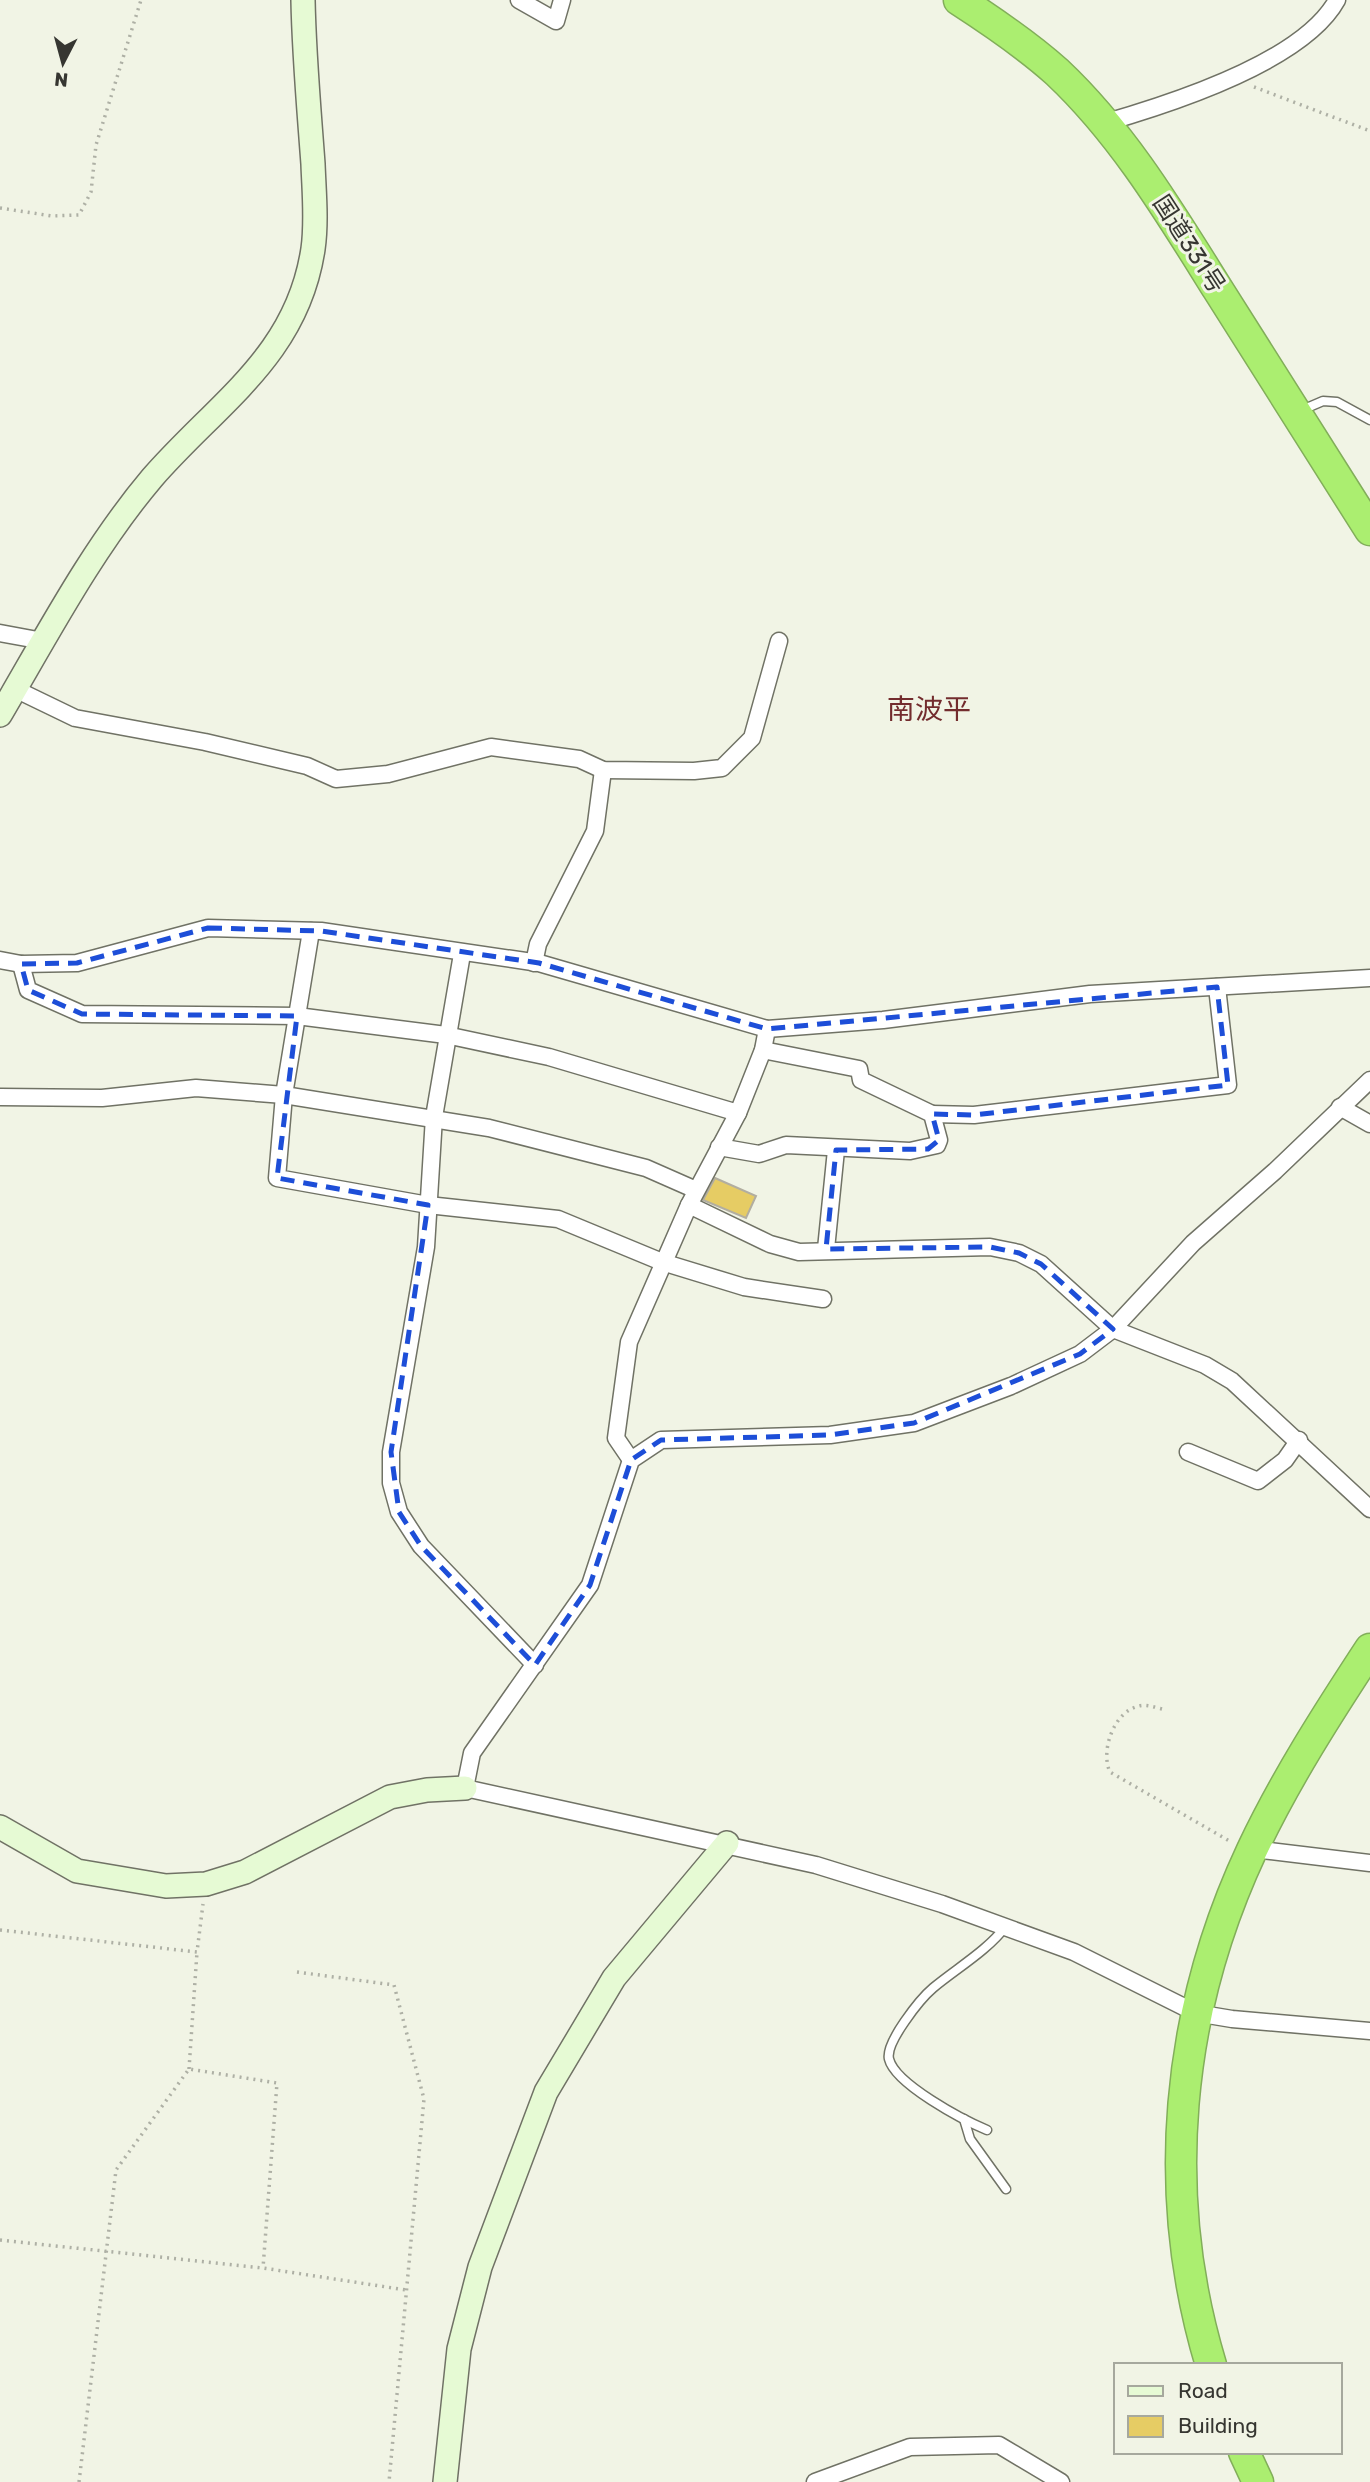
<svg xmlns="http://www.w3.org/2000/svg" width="1370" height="2482" viewBox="0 0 1370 2482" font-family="Rubik,'Noto Sans JP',sans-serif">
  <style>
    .building { fill: #e6cc64; stroke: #b2aea0; stroke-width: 2 }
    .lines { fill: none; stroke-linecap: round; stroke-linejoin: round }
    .lane-casing { stroke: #707265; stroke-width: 11 }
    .street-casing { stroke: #707265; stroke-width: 19 }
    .secondary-casing { stroke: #707265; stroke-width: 26 }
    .highway-casing { stroke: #82ae5a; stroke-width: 33 }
    .path { stroke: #aeb0a5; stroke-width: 3.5; stroke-dasharray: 2 5; stroke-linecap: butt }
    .lane { stroke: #fff; stroke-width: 8 }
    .street { stroke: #fff; stroke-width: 16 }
    .secondary { stroke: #e6fad4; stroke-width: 23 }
    .highway { stroke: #abee70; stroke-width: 30 }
    .marked { fill: none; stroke: #1d4ed8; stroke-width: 5; stroke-dasharray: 14 9; stroke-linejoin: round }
    .labels { text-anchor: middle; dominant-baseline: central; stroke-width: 6; stroke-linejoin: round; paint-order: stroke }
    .street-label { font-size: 24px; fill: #363631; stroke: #f1f4e5 }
    .quarter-label { font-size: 28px; fill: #732c2e; stroke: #f1f4e5 }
  </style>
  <rect width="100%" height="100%" fill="#f1f4e5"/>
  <polygon class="building" points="715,1178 756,1196 746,1218 703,1200"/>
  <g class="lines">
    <g class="lane-casing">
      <g id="lane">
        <polyline points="1302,410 1323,401 1337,402 1370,420"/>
        <polyline points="964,2119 970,2139 1006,2189"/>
        <path d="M987 2130C963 2120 895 2084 889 2059 885 2043 920 1999 933 1988 957 1968 987 1951 1006 1926"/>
      </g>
    </g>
    <g class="street-casing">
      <g id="street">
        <polyline points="519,0 556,21 562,0"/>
        <path d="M1104 123C1170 104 1303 62 1337 0"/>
        <polyline points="0,633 43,641"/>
        <polyline points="15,689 75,718 205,742 307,766 336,779 388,774 491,747 579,759 603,770 694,771 722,768 752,738 779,641"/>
        <polyline points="311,931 284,1095 277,1178 428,1205 558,1219 662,1262 744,1287 823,1299"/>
        <polyline points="462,954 434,1117 426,1247 391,1452 391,1483 399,1512 421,1546 535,1665"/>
        <polyline points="0,960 21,964 77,963 208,928 321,931 539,963 767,1029 883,1020 1090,994 1370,978"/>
        <polyline points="534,963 538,944 595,831 603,770"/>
        <polyline points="21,964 28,990 82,1014 297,1016 446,1035 549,1057 738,1113"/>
        <polyline points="1370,1080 1275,1171 1193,1243 1113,1329 1080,1354 1011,1386 914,1423 830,1435 661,1440 631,1460 590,1585 472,1753 465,1788 816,1865 942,1904 1074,1952 1196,2013 1232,2019 1370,2031"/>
        <polyline points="0,1097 102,1098 196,1088 284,1095 489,1128 646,1168 696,1190"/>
        <polyline points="1340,1107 1370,1124"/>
        <polyline points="932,1114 974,1115 1228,1085 1217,987"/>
        <polyline points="719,1147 759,1154 786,1145 910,1151 937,1145 939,1140 932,1114 861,1080 859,1069 763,1050"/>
        <polyline points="689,1205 770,1244 799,1252 990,1247 1019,1253 1041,1264 1113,1329 1205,1365 1232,1381 1370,1509"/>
        <polyline points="826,1249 836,1150"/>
        <polyline points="1188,1452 1258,1481 1285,1460 1299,1440"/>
        <polyline points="631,1460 616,1438 629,1342 689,1205 738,1113 763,1050 767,1029"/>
        <polyline points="1253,1849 1370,1863"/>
        <polyline points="815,2482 910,2447 999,2445 1061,2482"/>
      </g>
    </g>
    <g class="secondary-casing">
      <g id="secondary">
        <path d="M0 715C47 635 92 549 152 478 217 403 297 356 313 249 317 221 314 192 313 164 309 109 304 55 303 0"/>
        <polyline points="0,1827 77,1871 166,1886 206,1884 245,1872 390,1797 427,1790 465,1788"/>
        <polyline points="445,2482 459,2349 480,2267 546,2092 614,1978 727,1843"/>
      </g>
    </g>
    <g class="highway-casing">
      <g id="highway">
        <path d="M959 0C993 22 1027 45 1057 72 1123 134 1170 213 1217 288 1268 369 1319 450 1370 530"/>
        <path d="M1211 2365C1159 2193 1176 2012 1252 1850 1285 1780 1328 1713 1370 1649"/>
        <polyline points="1244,2452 1258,2482"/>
      </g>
    </g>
    <g class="path">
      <polyline points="1254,87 1370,131"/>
      <polyline points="0,208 52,216 79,215 91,192 96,145 141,0"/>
      <path d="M1162 1709C1154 1707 1146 1704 1139 1706 1114 1711 1100 1751 1110 1772L1231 1842"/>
      <polyline points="0,1930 197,1952 203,1904"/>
      <polyline points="297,1972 394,1985 424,2099 389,2482"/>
      <polyline points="189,2069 197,1952"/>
      <polyline points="0,2240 263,2268 406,2290"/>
      <polyline points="79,2482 116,2170 189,2069 277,2083 263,2268"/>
    </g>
    <use href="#lane" class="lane"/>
    <use href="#street" class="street"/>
    <use href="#secondary" class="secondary"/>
    <use href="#highway" class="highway"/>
  </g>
  <path class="marked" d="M208 928 321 931 539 963 767 1029 1217 987 1228 1085 974 1115 932 1114 939 1140 928 1149 836 1150 826 1249 990 1247 1019 1253 1041 1264 1113 1329 1080 1354 914 1423 830 1435 661 1440 631 1460 590 1585 535 1665 421 1546 399 1512 391 1452 428 1205 277 1178 297 1016 82 1014 28 990 21 964 77 963Z"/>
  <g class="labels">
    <g class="street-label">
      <text transform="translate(1189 244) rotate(57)">国道331号</text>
    </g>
    <g class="quarter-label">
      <text x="929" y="709">南波平</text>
    </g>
  </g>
  <rect x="1114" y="2363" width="228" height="91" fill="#f1f4e5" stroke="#a6a89d" stroke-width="2"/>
  <rect x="1128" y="2386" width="35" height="10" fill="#e6fad4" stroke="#a6a89d" stroke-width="2"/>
  <text x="1178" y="2398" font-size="21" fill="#363631">Road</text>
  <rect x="1128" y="2416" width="35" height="21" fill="#e6cc64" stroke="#a6a89d" stroke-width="2"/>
  <text x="1178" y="2433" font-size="21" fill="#363631">Building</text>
  <g transform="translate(63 63) rotate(186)" stroke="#f1f4e5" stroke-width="5" paint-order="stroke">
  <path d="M0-5L12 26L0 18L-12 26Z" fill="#363631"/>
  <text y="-10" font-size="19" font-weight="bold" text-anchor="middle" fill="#363631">N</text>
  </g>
</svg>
